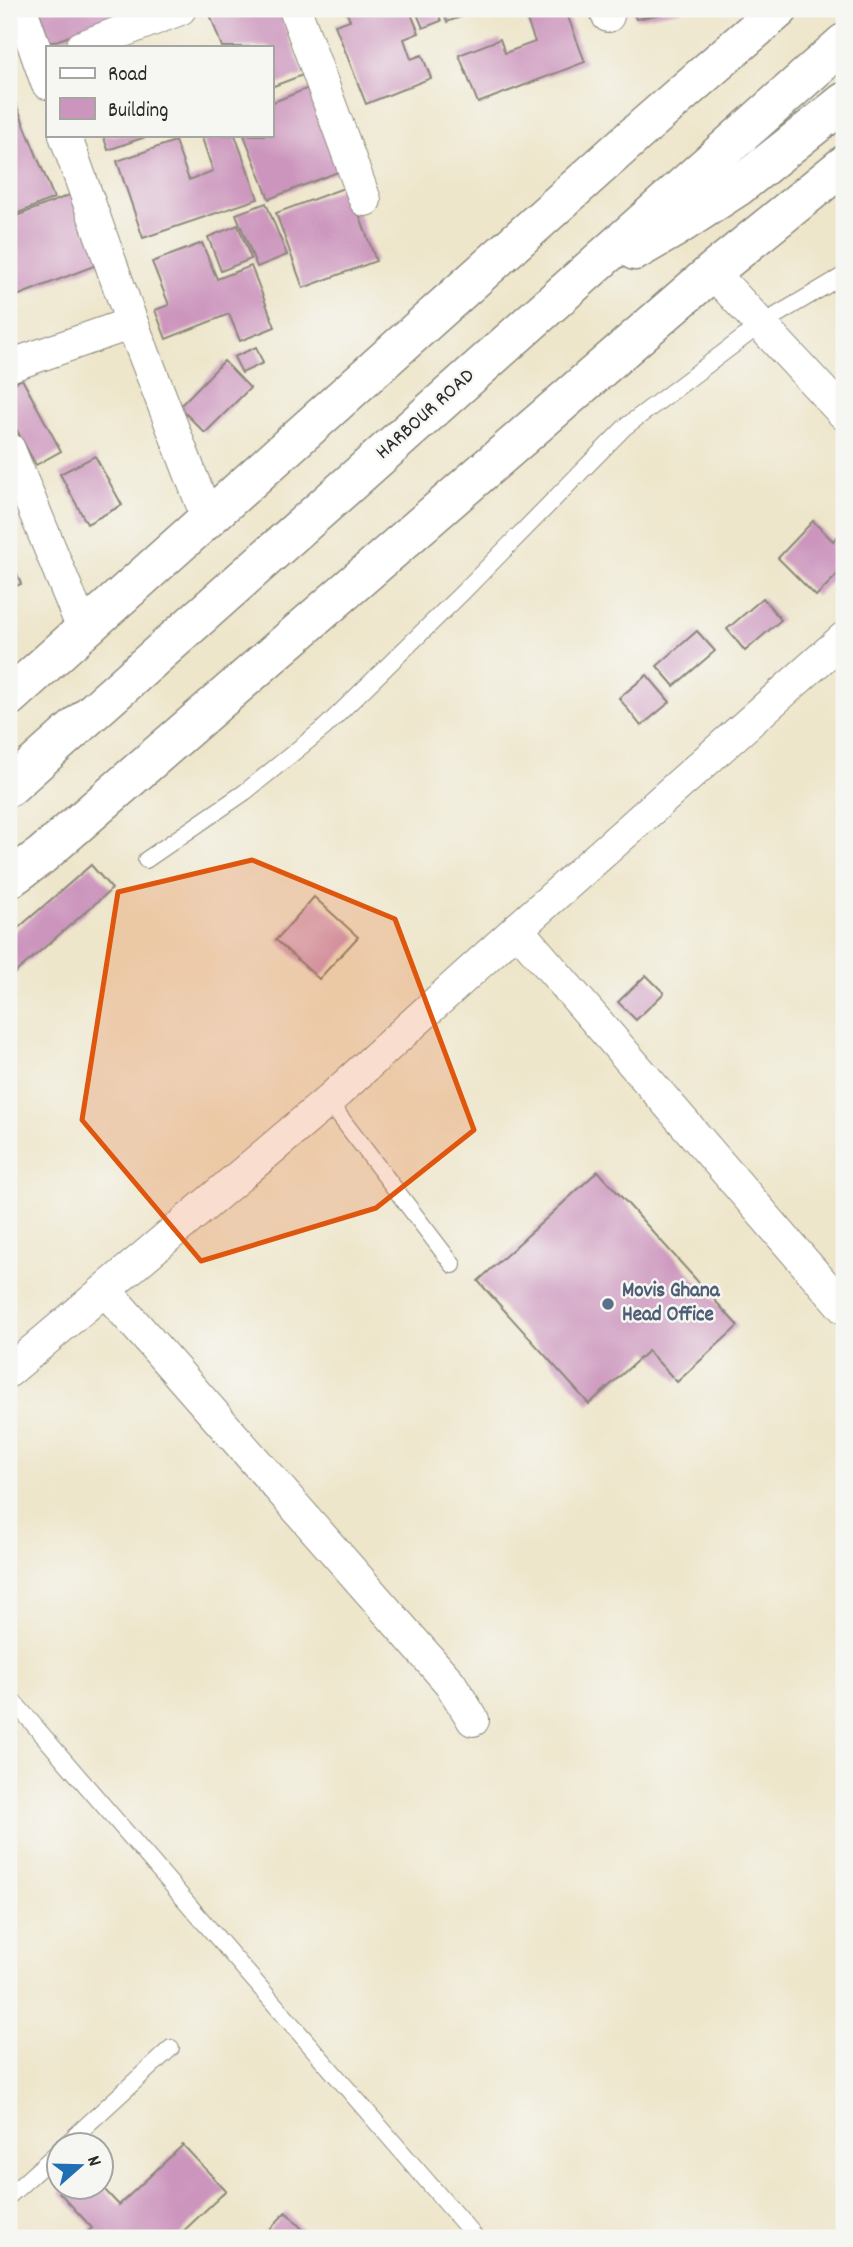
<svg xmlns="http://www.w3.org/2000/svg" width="853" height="2247" viewBox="0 0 853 2247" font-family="Dekko,sans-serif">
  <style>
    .building { fill: #cc95bd }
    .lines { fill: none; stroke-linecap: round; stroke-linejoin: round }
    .lane-casing { stroke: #8c887b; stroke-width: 18 }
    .street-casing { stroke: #8c887b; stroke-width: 34 }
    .secondary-casing { stroke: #8c887b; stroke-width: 41 }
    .highway-casing { stroke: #8c887b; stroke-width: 41 }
    .lane { stroke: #fff; stroke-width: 16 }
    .street { stroke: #fff; stroke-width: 32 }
    .secondary { stroke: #fff; stroke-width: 38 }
    .highway { stroke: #fff; stroke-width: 38 }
    .marked { fill: #df570e; fill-opacity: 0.2; stroke: #df570e; stroke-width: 5; stroke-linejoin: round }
    .service-dot { fill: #5c6f8a; stroke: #f6f6f2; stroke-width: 2.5 }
    .labels { text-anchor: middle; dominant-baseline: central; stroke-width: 5; stroke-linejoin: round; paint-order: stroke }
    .street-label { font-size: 21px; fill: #2b2b2b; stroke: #f6f6f2 }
    .service-label { font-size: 21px; font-weight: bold; fill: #4e5e75; stroke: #f6f6f2; text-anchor: start }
  </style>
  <rect width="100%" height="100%" fill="#f6f6f2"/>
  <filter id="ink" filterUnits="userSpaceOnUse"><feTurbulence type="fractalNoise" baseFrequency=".0143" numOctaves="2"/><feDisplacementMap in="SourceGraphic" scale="14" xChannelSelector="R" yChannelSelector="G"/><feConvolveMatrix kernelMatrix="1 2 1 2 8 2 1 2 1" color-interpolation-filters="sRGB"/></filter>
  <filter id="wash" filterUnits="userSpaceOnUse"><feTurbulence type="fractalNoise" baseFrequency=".00686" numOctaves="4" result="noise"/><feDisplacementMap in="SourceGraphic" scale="28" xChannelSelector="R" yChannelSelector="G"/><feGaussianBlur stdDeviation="1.57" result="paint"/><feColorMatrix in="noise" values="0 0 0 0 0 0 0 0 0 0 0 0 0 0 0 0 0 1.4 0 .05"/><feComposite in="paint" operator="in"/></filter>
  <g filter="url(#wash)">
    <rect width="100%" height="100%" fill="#eee6cb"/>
    <g id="blocks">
      <g class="building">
        <polygon points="38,9 146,9 50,43"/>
        <polygon points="208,9 279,9 303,75 271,87 271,47 222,47"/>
        <polygon points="345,9 409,9 419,33 404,39 411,59 422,55 431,78 366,104 335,25 350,20"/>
        <polygon points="415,9 437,9 441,21 423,28"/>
        <polygon points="442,9 482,9 447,22"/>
        <polygon points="523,9 565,9 585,62 478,103 459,55 500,39 505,53 535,42"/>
        <polygon points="632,9 683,9 683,10 636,19"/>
        <polygon points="9,87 54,198 9,217"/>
        <polygon points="311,87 343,170 269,199 244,135 271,135 271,103"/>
        <polygon points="103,135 151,135 108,150"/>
        <polygon points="201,135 235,135 258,199 143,238 117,161 175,141 189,180 213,171"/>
        <polygon points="349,186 376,261 303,288 276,213"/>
        <polygon points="77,192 104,262 9,299 9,219"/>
        <polygon points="266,203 287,255 257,267 236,214"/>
        <polygon points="238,225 251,259 221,271 208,237"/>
        <polygon points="202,243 217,279 251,266 275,327 240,341 229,314 166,339 155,310 169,305 152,262"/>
        <polygon points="256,347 263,363 242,373 234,357"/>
        <polygon points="224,361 250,388 205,433 179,407"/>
        <polygon points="22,379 61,451 36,465 9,416 9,386"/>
        <polygon points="95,456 122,505 87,524 60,474"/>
        <polygon points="813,521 833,541 844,530 844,568 816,596 778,558"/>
        <polygon points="9,552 21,584 9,589"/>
        <polygon points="763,598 781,620 745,651 727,629"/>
        <polygon points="697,631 715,651 674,686 657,666"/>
        <polygon points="647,675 670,702 641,726 619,698"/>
        <polygon points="91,865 112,889 9,978 9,936"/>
        <polygon points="314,897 358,937 319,979 276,940"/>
        <polygon points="646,975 664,993 636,1020 618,1002"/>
        <polygon points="598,1171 738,1326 677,1382 648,1351 589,1404 478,1281"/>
        <polygon points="183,2145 226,2191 176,2238 82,2238 92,2228 59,2192 64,2188 103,2188 119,2205"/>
        <polygon points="286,2212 303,2230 295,2238 273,2238 267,2232"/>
      </g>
    </g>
  </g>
  <g filter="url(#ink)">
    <use href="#blocks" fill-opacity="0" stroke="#8c887b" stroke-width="2"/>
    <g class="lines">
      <g class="lane-casing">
        <g id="lane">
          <polyline points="146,860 245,792 324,728 462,593 625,427 760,325 844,275"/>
          <polyline points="328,1101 453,1265"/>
          <polyline points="9,1696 476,2238"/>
          <polyline points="64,2146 171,2048"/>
          <polyline points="9,2196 60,2150"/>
        </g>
      </g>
      <g class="street-casing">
        <g id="street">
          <polyline points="21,9 47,83"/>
          <polyline points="295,9 365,200"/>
          <polyline points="605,9 608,16"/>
          <polyline points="82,47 180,9"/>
          <polyline points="65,135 132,323 207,517"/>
          <polyline points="712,272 844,414"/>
          <polyline points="9,366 132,323"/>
          <polyline points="9,449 83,629"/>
          <polyline points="517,929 844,1308"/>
          <polyline points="105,1290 450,1683 473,1720"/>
          <polyline points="9,1371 328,1101 517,929 844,638"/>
        </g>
      </g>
      <g class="secondary-casing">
        <polyline id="secondary" points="9,879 41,856 712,272 844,165"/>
      </g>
      <g class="highway-casing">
        <g id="highway">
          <polyline points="635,251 673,229 739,186 844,102"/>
          <polyline points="9,697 647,124 779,9"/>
          <polyline points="9,787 844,43"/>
        </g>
      </g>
      <use href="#lane" class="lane"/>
      <use href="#street" class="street"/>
      <use href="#secondary" class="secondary"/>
      <use href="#highway" class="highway"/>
    </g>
  </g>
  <path class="marked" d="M252 860 395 919 474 1130 376 1208 201 1261 82 1120 118 892Z"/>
  <circle class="service-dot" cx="608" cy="1304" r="7"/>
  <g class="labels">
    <g class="street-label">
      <text transform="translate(426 415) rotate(-42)">HARBOUR ROAD</text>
    </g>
    <g class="service-label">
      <text x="622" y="1292">Movis Ghana<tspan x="622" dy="24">Head Office</tspan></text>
    </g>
  </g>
  <rect width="853" height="2247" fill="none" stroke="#f6f6f2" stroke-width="35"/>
  <rect x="46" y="46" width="228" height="91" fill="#f6f6f2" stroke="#a5a5a2" stroke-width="2"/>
  <rect x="60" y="68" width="35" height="10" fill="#ffffff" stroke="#a5a5a2" stroke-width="2"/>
  <text x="108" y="80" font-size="21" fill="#2b2b2b">Road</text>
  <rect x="60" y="98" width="35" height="21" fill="#cc95bd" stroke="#a5a5a2" stroke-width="2"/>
  <text x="108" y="116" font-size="21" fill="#2b2b2b">Building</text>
  <g transform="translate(80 2166) rotate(70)"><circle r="33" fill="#f6f6f2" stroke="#a5a5a2" stroke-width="2"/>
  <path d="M0-5L12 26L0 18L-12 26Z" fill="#1f6fb2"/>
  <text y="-10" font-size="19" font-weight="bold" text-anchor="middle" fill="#2b2b2b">N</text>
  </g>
</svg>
